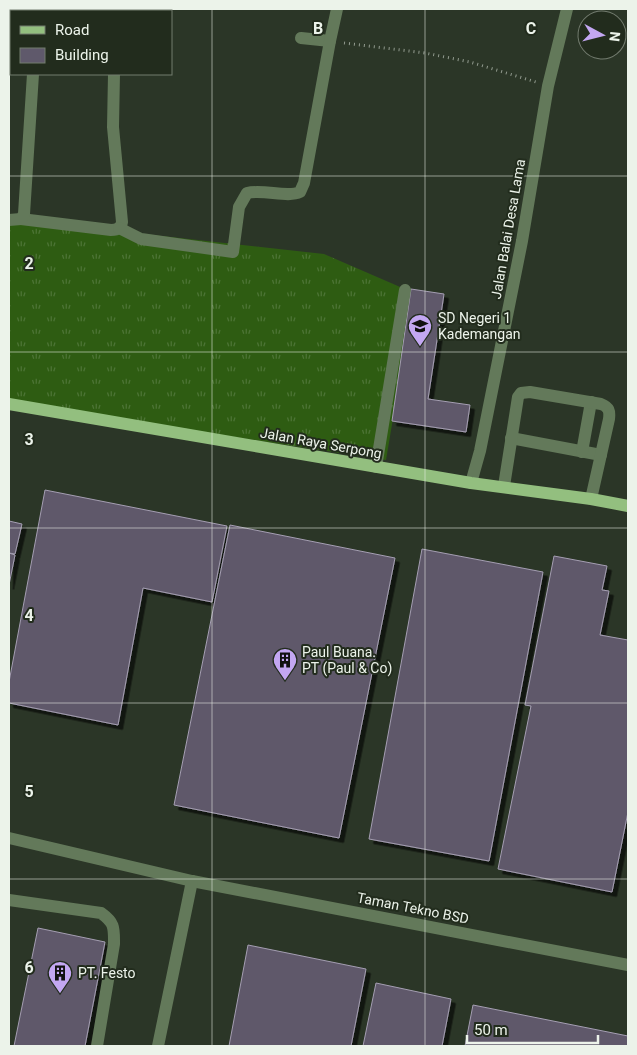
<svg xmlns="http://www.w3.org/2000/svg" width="637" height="1055" viewBox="0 0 637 1055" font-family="Roboto,sans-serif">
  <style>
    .grass { fill: url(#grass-tufts) }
    .building { fill: #5f596b; stroke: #a59eb2; filter: url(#shadow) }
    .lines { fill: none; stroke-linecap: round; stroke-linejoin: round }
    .path { stroke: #929b8f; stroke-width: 3; stroke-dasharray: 1 4; stroke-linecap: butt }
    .minor { stroke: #63795a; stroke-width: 12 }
    .major { stroke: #93bf7f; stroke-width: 12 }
    .grid { fill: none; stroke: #ecf3ea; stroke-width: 1; stroke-opacity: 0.55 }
    .labels { text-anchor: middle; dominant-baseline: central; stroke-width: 4; stroke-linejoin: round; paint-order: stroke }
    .street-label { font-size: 14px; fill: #ecf3ea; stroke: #222c1d }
    .poi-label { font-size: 14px; fill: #ecf3ea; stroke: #222c1d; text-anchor: start }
    .grid-label { font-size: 16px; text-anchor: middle; font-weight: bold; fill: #ecf3ea; stroke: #222c1d; stroke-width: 4; stroke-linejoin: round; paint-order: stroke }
  </style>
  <defs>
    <pattern id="grass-tufts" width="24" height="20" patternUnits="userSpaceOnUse" patternTransform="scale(1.25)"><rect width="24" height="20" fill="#2e5c12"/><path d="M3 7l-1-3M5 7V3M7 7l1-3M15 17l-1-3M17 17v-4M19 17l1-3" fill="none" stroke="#4c7435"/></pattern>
    <filter id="shadow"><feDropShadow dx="4.5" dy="4.5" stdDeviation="0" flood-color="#0009"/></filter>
  </defs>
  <rect width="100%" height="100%" fill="#2b3627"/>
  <polygon class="grass" points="9,219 324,254 414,293 386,460 9,403"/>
  <g class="building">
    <polygon points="411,289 444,294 428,399 470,405 466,432 392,421"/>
    <polygon points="45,490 227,526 212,602 143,588 118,725 9,703 9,682"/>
    <polygon points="9,521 22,524 15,554 9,553"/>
    <polygon points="230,525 395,558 339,838 174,805"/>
    <polygon points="422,549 543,572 489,861 369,839"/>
    <polygon points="9,553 15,555 9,585"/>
    <polygon points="554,556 607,566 602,590 609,591 600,635 628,640 628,812 612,892 498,869 531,706 525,705"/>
    <polygon points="38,928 105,942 85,1046 14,1046"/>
    <polygon points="248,945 366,969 351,1046 229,1046"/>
    <polygon points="376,983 451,999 442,1046 363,1046"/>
    <polygon points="473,1005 628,1036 628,1046 465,1046"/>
  </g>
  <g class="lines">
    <polyline class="path" points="344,43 425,53 470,62 536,82"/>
    <g class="minor">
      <polyline points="41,11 41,9"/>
      <polyline points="301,38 330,41"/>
      <path d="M21 219 111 230C117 230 121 228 122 222L113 127 114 74"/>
      <polyline points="9,220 21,219 24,214 33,74"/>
      <path d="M119 228 141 239 233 252 239 207 247 193C263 189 288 198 300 192L304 183 330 41 337 9"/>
      <polyline points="511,438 601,455"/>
      <polyline points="582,452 591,402"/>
      <polyline points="376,467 405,290"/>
      <polyline points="471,483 480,451 522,241 548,86 567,9"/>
      <path d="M504 486 518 397 521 393 530 392 601 404C609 407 610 411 609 419L591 499"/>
      <polyline points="9,838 192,881 628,965"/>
      <path d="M9 900 101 913C115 923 114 928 114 944L97 1046"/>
      <polyline points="158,1046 192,881"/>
    </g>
    <polyline class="major" points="9,404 471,483 591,499 628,506"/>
  </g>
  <path class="grid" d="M212 9V1046M425 9V1046M9 176H628M9 352H628M9 528H628M9 703H628M9 879H628"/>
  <defs>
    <g id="school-pin" transform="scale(1.25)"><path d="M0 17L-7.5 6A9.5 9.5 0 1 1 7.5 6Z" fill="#c3a7f2" stroke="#222c1d"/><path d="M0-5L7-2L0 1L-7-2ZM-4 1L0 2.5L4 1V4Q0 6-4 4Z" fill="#111"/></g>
    <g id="building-pin" transform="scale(1.25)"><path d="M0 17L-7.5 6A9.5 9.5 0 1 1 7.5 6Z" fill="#c3a7f2" stroke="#222c1d"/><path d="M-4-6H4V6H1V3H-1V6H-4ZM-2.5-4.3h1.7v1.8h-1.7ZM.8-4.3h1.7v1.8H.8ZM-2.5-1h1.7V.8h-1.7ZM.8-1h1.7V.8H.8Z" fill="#111"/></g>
  </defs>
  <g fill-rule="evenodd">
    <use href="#school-pin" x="420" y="326"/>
    <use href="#building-pin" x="285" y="660"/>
    <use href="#building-pin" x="60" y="973"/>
  </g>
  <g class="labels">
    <g class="street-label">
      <text transform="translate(508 229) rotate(-80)">Jalan Balai Desa Lama</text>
      <text transform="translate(321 443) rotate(10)">Jalan Raya Serpong</text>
      <text transform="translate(413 908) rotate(11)">Taman Tekno BSD</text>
    </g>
    <g class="poi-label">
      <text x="438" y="318">SD Negeri 1<tspan x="438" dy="16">Kademangan</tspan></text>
      <text x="302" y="652">Paul Buana.<tspan x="302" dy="16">PT (Paul &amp; Co)</tspan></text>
      <text x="78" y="973">PT. Festo</text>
    </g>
  </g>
  <g class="grid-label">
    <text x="318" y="34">B</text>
    <text x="531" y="34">C</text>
    <text x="29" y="269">2</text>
    <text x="29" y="445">3</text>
    <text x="29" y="621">4</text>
    <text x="29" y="797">5</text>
    <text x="29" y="973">6</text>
  </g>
  <rect width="637" height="1055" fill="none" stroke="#ecf3ea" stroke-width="20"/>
  <rect x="10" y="10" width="162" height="65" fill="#222c1d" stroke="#737c6f"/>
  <rect x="20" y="26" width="25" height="8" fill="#93bf7f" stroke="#737c6f"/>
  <text x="55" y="35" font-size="15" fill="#ecf3ea">Road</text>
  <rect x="20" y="48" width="25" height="15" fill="#5f596b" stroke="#737c6f"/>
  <text x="55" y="60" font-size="15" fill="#ecf3ea">Building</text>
  <g transform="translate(602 35) rotate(97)"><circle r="24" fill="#222c1d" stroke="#737c6f"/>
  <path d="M0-4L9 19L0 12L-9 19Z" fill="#c3a7f2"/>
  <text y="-8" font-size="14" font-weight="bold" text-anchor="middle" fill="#ecf3ea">N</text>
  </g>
  <path d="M467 1035v8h131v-8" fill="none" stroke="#ecf3ea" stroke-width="2.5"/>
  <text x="474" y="1035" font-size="15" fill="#ecf3ea" stroke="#222c1d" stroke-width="4" paint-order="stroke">50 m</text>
</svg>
